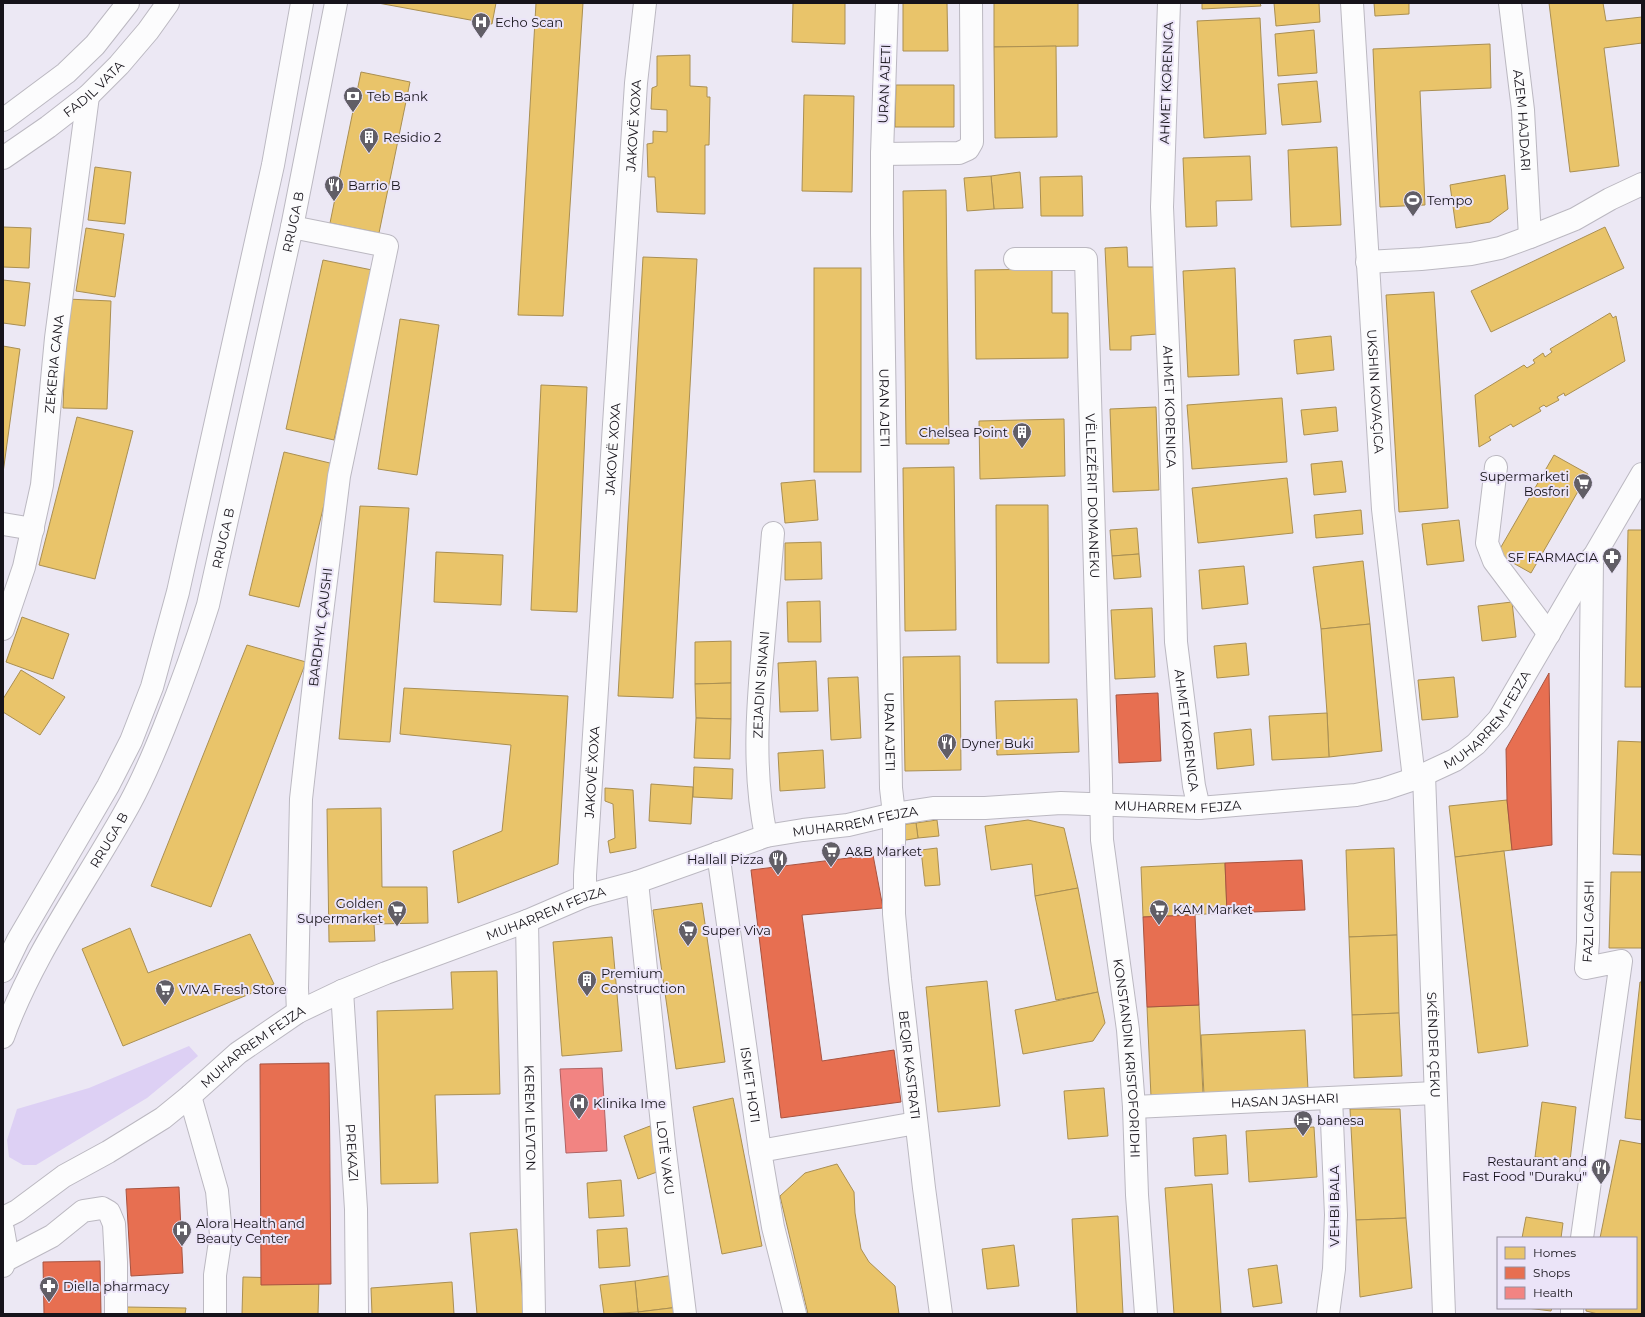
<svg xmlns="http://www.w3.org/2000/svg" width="1645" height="1317" viewBox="0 0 1645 1317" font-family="Montserrat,sans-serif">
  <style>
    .green { fill: #ddd0f4 }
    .homes { fill: #e9c46a; stroke: #aa8f52 }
    .shops { fill: #e76f51; stroke: #a85340 }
    .health { fill: #f28482; stroke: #b06263 }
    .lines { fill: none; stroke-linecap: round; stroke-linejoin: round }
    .street-casing { stroke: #bbb8c1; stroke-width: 24 }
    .secondary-casing { stroke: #bbb8c1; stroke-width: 24 }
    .street { stroke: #fcfcfd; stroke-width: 22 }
    .secondary { stroke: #fcfcfd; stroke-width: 22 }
    .labels { text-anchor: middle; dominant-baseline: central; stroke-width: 4; stroke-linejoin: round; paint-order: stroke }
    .poi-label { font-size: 13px; fill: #16131a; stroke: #ebe4f8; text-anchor: start }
    .street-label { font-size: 13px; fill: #16131a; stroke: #ebe4f8 }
  </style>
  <rect width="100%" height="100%" fill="#ece8f4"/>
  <polygon class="green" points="189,1046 198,1056 147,1098 36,1165 23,1165 9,1157 7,1140 17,1109 89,1088"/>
  <g class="homes">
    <polygon points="378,3 496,3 492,24"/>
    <polygon points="536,3 583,3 563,316 518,315"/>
    <polygon points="793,3 845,3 845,44 792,42"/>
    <polygon points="903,3 947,3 948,51 903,51"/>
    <polygon points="994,3 1078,3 1078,46 994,47"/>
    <polygon points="1202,3 1260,3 1261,6 1202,9"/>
    <polygon points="1274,3 1319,3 1320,22 1276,26"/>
    <polygon points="1374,3 1409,3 1409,14 1375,16"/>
    <polygon points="1549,3 1603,3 1606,21 1642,17 1642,43 1604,48 1619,166 1570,172"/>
    <polygon points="1260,18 1266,134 1204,138 1197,21"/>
    <polygon points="1314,30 1317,73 1278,76 1275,34"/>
    <polygon points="1490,44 1491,88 1420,91 1425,205 1380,207 1373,49"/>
    <polygon points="1056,46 1057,137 995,138 994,47"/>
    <polygon points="690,55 690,86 707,87 707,97 710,97 709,145 705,145 705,214 657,212 655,177 648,177 647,144 653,143 653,131 667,132 667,110 651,109 652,88 657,86 657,56"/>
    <polygon points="361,72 410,82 379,233 330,223"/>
    <polygon points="1317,81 1321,122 1282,125 1278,84"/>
    <polygon points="896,85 954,85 954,127 895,127"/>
    <polygon points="804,95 854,96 852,192 802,191"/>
    <polygon points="1337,147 1341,225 1291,227 1288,150"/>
    <polygon points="1250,156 1252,200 1216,201 1217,226 1186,227 1183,158"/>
    <polygon points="95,167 131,172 125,224 88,220"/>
    <polygon points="1020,172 1023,208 994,209 991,176"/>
    <polygon points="1505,175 1508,209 1490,222 1456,228 1450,185"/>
    <polygon points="991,176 994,209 967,211 964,178"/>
    <polygon points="1082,176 1083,216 1041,216 1040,177"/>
    <polygon points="946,190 949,444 906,444 903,191"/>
    <polygon points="3,227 31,228 29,268 3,267"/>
    <polygon points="1605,227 1624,268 1491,332 1471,291"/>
    <polygon points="86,228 124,234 115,297 76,291"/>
    <polygon points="1127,247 1128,267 1156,267 1158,334 1131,336 1131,350 1110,350 1105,248"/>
    <polygon points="643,257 697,259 673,698 618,696"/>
    <polygon points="323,260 372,270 334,440 286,429"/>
    <rect x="814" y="268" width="47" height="204"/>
    <polygon points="1235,268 1239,375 1188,377 1183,271"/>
    <polygon points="1052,269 1052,313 1068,313 1068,358 976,359 975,270"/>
    <polygon points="3,280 30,283 25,326 3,323"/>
    <polygon points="1434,292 1448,508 1399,512 1386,295"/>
    <polygon points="67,299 111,301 107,409 63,408"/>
    <polygon points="1610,313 1613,318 1616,316 1625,361 1565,396 1564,393 1557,397 1559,400 1546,407 1544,405 1539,408 1541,411 1513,427 1511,424 1489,437 1491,440 1479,447 1475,395 1524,365 1527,368 1535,363 1533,360 1543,353 1545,357 1552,352 1550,349"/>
    <polygon points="400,319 439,325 417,475 378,469"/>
    <polygon points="1331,336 1334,370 1297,374 1294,340"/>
    <polygon points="3,346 20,349 3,473"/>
    <polygon points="541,385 587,387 577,612 531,610"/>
    <polygon points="1282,398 1287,462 1192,469 1187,405"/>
    <polygon points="1156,407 1159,490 1113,492 1110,409"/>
    <polygon points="1336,407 1338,431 1304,435 1301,410"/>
    <polygon points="77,417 133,431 95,579 39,565"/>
    <polygon points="1064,419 1065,476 980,479 979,421"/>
    <polygon points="284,452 334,464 299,607 249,595"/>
    <polygon points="1554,455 1588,474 1531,573 1497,554"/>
    <polygon points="1342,461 1346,492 1314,495 1311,464"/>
    <polygon points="954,467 956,630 905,631 903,468"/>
    <polygon points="1287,478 1293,533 1198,543 1192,488"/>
    <polygon points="815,480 818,520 785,523 781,483"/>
    <polygon points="996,505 1048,505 1049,663 997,663"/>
    <polygon points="360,506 409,508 390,742 339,739"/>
    <polygon points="1361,510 1363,534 1316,538 1314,515"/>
    <polygon points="1459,520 1464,561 1427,565 1422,524"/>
    <polygon points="1137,528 1139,554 1112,556 1110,530"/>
    <polygon points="1628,530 1642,530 1642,687 1625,687"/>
    <polygon points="821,542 822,579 785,580 785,543"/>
    <polygon points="436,552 503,555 501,605 434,602"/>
    <polygon points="1139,554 1141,577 1114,579 1112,556"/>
    <polygon points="1363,561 1370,624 1321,629 1313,567"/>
    <polygon points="1244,566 1248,604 1202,609 1199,570"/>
    <polygon points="820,601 821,642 788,642 787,602"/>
    <polygon points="1512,602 1516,637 1482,641 1478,606"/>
    <polygon points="1152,608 1155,677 1115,679 1111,610"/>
    <polygon points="22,617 69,634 53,679 6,662"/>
    <polygon points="1370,624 1382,751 1329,757 1327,713 1321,629"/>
    <polygon points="731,641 731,683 695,684 695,642"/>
    <polygon points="1246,643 1249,675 1217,678 1214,646"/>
    <polygon points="247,645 306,662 211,907 151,886"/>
    <polygon points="960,656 961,770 905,771 903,657"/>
    <polygon points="816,661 818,711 780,712 778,663"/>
    <polygon points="21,670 65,697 40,735 3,712 3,699"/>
    <polygon points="858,677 861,738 831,740 828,678"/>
    <polygon points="1454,677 1458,717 1422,720 1418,680"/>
    <polygon points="731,683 731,719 696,718 695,684"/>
    <polygon points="404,688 568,696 558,864 458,903 453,851 502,831 511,745 400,734"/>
    <polygon points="1077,699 1079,752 997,755 995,701"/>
    <polygon points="1327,713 1329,757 1272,760 1269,716"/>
    <polygon points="696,718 731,719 730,759 694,758"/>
    <polygon points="1251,729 1254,765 1217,769 1214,733"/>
    <polygon points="1618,741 1642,742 1642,855 1613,854"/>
    <polygon points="823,750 825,788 780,791 778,753"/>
    <polygon points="694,767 733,769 732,799 693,797"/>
    <polygon points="651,784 693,787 691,824 649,821"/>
    <polygon points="605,788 633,790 636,848 610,853 608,841 615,838 613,804 605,801"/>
    <polygon points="1507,800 1512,850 1455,857 1449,806"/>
    <polygon points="381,808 382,887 427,887 428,923 374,924 375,941 329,942 327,809"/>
    <polygon points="937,820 939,836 918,838 916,823"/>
    <polygon points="1028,820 1064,828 1078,888 1035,896 1032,864 991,870 985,826"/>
    <polygon points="916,823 918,838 900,841 898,825"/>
    <polygon points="937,848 940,885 925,886 921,850"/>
    <polygon points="1394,848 1397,935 1349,937 1346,850"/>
    <polygon points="1504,851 1528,1046 1478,1053 1455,857"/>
    <polygon points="1225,863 1227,913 1143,917 1141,867"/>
    <polygon points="1611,872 1642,872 1642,948 1609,948"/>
    <polygon points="1078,888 1098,992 1056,1000 1035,896"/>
    <polygon points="702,903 725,1062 676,1069 653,910"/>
    <polygon points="130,928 148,973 250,934 274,984 123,1046 82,949"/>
    <polygon points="1397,935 1399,1013 1352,1015 1349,937"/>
    <polygon points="612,937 622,1051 562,1056 553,942"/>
    <polygon points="497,971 500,1094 435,1095 438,1183 381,1184 377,1011 453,1009 451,972"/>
    <polygon points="987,981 1000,1106 938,1112 926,987"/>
    <polygon points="1640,982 1642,982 1642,1120 1625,1118"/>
    <polygon points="1098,992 1105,1023 1093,1041 1023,1054 1015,1010"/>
    <polygon points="1199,1005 1203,1095 1151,1097 1147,1007"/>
    <polygon points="1399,1013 1402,1076 1354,1078 1352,1015"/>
    <polygon points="1305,1030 1308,1090 1204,1095 1201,1035"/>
    <polygon points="1104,1088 1108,1136 1068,1139 1064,1091"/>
    <polygon points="733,1098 762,1246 722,1254 693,1107"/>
    <polygon points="1542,1102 1576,1107 1570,1161 1535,1157"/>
    <polygon points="1350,1109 1400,1109 1406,1218 1356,1220"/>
    <polygon points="650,1126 665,1169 638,1179 624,1136"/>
    <polygon points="1314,1127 1317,1177 1249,1182 1246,1131"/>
    <polygon points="1226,1135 1228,1174 1195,1176 1193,1138"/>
    <polygon points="1620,1140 1642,1144 1642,1314 1598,1314 1586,1311 1586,1308 1636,1308 1636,1238 1600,1238"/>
    <polygon points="837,1164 854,1192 855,1213 861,1249 869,1262 895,1286 899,1314 808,1314 780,1196 805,1173"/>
    <polygon points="621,1180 624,1216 589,1218 587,1183"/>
    <polygon points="1212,1184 1221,1314 1174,1314 1165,1188"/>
    <polygon points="1118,1216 1123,1314 1077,1314 1072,1219"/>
    <polygon points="1526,1217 1563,1223 1561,1238 1522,1238"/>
    <polygon points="1406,1218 1412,1288 1360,1297 1356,1220"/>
    <polygon points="627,1228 630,1266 599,1268 597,1230"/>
    <polygon points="517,1229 524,1314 477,1314 470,1233"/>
    <polygon points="1014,1245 1019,1286 987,1289 982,1249"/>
    <polygon points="1277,1265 1282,1303 1253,1307 1248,1269"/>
    <polygon points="674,1275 679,1307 638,1312 635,1281"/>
    <polygon points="243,1277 319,1279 318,1314 242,1314"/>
    <polygon points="635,1281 638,1312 604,1314 600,1285"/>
    <polygon points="452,1282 454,1314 372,1314 371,1288"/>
    <polygon points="127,1307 186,1308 185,1314 127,1314"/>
    <polygon points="679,1307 679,1314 639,1314 638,1312"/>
    <polygon points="1527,1308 1552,1308 1551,1311"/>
  </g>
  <g class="shops">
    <polygon points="1549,673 1552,845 1512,850 1507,800 1506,749"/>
    <polygon points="1158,693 1161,761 1119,763 1116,695"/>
    <polygon points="873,855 883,908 802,915 822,1061 894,1050 901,1102 781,1118 751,870"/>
    <polygon points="1302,860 1305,910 1227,913 1225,863"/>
    <polygon points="1195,915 1199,1005 1147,1007 1143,917"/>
    <polygon points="329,1063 331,1284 261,1285 260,1064"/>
    <polygon points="179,1187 183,1273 131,1276 126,1189"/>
    <polygon points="100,1261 101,1314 44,1314 43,1262"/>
  </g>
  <polygon class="health" points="602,1068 607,1151 566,1153 560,1069"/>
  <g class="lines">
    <g class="street-casing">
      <g id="street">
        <path id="s1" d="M887 3 882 154V233L891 788 894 814V914L900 979 924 1188 941 1314"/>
        <path id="s2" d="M1169 3 1162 207 1170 394 1176 642 1194 786 1199 808"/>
        <path id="s3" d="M1352 3 1383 509 1414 779"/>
        <path id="s4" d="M1510 3 1523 110 1530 237"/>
        <polyline points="882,154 959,153 968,149 972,142 971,3"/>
        <polyline points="292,227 387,246 339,476 320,629 301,799 297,988 298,1012"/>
        <path id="s5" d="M1015 259H1086L1101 779 1102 840 1128 1030 1134 1107 1137 1195 1146 1314"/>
        <polyline points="1367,262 1421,259 1471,254 1500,248 1530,237 1575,219 1610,199 1642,184"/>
        <polyline points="1496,467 1487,543 1494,561 1549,634"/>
        <polyline points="3,524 33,529"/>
        <path id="s6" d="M3 629 24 567 42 485 56 338 88 96"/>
        <path id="s7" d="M1424 775 1444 1314"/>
        <path id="s8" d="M766 836C753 773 757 712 763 648 766 610 770 572 773 533"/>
        <path id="s9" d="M718 853 760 1151 773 1227 795 1314"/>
        <path id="s10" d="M637 882 664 1144 685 1314"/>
        <path id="s11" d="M585 896V875L636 83 645 3"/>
        <path id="s12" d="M527 921 534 1314"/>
        <path id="s13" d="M342 991 356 1209 357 1314"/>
        <polyline points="190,1096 217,1191 221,1235 215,1275 215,1314"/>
        <path id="s14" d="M1134 1107 1435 1093"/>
        <polyline points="760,1151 916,1123"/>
        <path id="s15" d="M1582 1238 1621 961 1586 968 1588 942 1592 558"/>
        <polyline points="4,1261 52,1236 83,1211 102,1208 109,1212 114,1224 116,1262 116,1314"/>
        <polyline points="1328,1314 1334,1269 1336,1215 1331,1098"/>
        <polyline points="1572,1314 1572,1308"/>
      </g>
    </g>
    <g class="secondary-casing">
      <g id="secondary">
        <polyline points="3,120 66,73 95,45 128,3"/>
        <path id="s16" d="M3 158 48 127 88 96 119 65 148 31 168 3"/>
        <polyline points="3,971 18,940 108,786 131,741 152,687 178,592 273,165 302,3"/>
        <path id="s17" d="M3 1037C33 953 88 880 130 803 143 779 154 753 164 728 180 688 195 647 208 605L292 227 336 3"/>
        <path id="s18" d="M3 1218 17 1211 64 1176 108 1152 163 1118 190 1096 238 1053 298 1012 342 991 386 973 527 921 585 896 637 882 766 836 803 830 848 825 894 814 933 808H985L1061 803 1199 808 1356 795 1384 789 1414 779 1455 760 1476 744 1499 719 1642 474"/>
        <polyline points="3,1230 6,1247 3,1266"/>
      </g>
    </g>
    <use href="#street" class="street"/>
    <use href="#secondary" class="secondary"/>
  </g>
  <defs>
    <g id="hospital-pin" transform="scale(1)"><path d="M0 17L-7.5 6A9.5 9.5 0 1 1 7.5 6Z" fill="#615e66" stroke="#ebe4f8"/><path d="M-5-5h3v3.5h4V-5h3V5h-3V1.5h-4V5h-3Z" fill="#fff"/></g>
    <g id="bank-pin" transform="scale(1)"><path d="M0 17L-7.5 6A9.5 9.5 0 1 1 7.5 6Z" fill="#615e66" stroke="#ebe4f8"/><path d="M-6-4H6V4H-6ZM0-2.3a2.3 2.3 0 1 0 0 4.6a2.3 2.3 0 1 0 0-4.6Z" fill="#fff"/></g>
    <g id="building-pin" transform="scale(1)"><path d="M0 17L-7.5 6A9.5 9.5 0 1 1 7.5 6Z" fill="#615e66" stroke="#ebe4f8"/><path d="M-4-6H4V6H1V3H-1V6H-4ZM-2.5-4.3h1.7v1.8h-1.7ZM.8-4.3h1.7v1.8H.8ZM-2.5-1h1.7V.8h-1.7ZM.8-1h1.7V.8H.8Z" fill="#fff"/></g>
    <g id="restaurant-pin" transform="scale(1)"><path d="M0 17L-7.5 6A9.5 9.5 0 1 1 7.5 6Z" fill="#615e66" stroke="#ebe4f8"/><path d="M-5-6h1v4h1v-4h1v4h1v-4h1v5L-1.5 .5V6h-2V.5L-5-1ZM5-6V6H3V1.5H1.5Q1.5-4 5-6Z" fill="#fff"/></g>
    <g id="stadium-pin" transform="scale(1)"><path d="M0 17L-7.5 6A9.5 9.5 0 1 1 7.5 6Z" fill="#615e66" stroke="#ebe4f8"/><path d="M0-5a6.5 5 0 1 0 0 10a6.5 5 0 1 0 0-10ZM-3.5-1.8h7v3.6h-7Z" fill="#fff"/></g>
    <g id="supermarket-pin" transform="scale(1)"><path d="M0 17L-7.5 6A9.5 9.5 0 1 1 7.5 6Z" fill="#615e66" stroke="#ebe4f8"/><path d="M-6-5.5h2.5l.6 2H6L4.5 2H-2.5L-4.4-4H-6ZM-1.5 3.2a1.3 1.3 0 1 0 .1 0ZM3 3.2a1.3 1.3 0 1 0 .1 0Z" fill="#fff"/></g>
    <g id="pharmacy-pin" transform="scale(1)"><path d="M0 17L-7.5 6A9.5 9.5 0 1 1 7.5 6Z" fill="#615e66" stroke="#ebe4f8"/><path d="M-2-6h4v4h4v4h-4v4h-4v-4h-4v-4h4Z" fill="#fff"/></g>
    <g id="hotel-pin" transform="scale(1)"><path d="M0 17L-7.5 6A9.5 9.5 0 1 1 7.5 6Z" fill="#615e66" stroke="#ebe4f8"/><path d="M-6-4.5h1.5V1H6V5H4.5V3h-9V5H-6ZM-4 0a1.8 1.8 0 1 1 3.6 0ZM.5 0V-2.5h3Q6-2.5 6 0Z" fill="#fff"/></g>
  </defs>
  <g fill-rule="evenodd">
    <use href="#hospital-pin" x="481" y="22"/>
    <use href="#bank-pin" x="353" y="96"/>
    <use href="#building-pin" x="369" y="137"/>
    <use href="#restaurant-pin" x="334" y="185"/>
    <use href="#stadium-pin" x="1413" y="200"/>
    <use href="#building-pin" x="1022" y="432"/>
    <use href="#supermarket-pin" x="1583" y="483"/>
    <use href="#pharmacy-pin" x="1612" y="557"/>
    <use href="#restaurant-pin" x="947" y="743"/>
    <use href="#supermarket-pin" x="831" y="851"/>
    <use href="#restaurant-pin" x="778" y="859"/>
    <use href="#supermarket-pin" x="1159" y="909"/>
    <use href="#supermarket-pin" x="397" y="910"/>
    <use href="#supermarket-pin" x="688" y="930"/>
    <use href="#building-pin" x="587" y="980"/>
    <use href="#supermarket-pin" x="165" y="989"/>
    <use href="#hospital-pin" x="579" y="1103"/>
    <use href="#hotel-pin" x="1303" y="1120"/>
    <use href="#restaurant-pin" x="1601" y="1168"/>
    <use href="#hospital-pin" x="182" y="1230"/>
    <use href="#pharmacy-pin" x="49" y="1286"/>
  </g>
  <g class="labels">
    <g class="poi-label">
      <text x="495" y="22">Echo Scan</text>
      <text x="367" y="96">Teb Bank</text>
      <text x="383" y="137">Residio 2</text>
      <text x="348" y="185">Barrio B</text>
      <text x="1427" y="200">Tempo</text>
      <text x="1008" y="432" text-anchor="end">Chelsea Point</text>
      <text x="1569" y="476" text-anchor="end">Supermarketi<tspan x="1569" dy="15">Bosfori</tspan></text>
      <text x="1598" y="557" text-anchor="end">SF FARMACIA</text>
      <text x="961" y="743">Dyner Buki</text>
      <text x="845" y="851">A&amp;B Market</text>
      <text x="764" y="859" text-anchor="end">Hallall Pizza</text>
      <text x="383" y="903" text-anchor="end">Golden<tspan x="383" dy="15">Supermarket</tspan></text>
      <text x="1173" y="909">KAM Market</text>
      <text x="702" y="930">Super Viva</text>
      <text x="601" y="973">Premium<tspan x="601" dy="15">Construction</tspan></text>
      <text x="179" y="989">VIVA Fresh Store</text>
      <text x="593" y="1103">Klinika Ime</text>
      <text x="1317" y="1120">banesa</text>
      <text x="1587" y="1161" text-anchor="end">Restaurant and<tspan x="1587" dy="15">Fast Food "Duraku"</tspan></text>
      <text x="196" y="1223">Alora Health and<tspan x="196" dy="15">Beauty Center</tspan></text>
      <text x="63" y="1286">Diella pharmacy</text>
    </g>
    <g class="street-label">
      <text transform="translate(1166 83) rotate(-88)">AHMET KORENICA</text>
      <text transform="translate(884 84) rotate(-88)">URAN AJETI</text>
      <text stroke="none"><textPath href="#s16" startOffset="114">FADIL VATA</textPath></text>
      <text stroke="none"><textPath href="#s4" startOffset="118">AZEM HAJDARI</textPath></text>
      <text stroke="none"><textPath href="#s11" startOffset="772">JAKOVË XOXA</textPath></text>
      <text stroke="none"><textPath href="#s17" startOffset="872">RRUGA B</textPath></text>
      <text stroke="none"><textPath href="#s6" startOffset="271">ZEKERIA CANA</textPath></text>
      <text stroke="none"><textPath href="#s3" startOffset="389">UKSHIN KOVAÇICA</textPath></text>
      <text stroke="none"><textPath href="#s2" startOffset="404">AHMET KORENICA</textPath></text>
      <text stroke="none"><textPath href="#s1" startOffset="405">URAN AJETI</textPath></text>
      <text stroke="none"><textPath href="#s11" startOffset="448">JAKOVË XOXA</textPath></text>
      <text stroke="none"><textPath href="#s5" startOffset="308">VËLLEZËRIT DOMANEKU</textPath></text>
      <text stroke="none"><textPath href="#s17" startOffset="548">RRUGA B</textPath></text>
      <text transform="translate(320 627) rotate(-83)">BARDHYL ÇAUSHI</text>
      <text stroke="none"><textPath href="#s8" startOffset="152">ZEJADIN SINANI</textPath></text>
      <text stroke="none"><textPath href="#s18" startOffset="1612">MUHARREM FEJZA</textPath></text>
      <text stroke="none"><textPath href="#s2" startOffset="728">AHMET KORENICA</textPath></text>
      <text stroke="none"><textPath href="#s1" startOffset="729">URAN AJETI</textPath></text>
      <text stroke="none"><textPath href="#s11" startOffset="124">JAKOVË XOXA</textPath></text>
      <text stroke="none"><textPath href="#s18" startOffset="1276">MUHARREM FEJZA</textPath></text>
      <text stroke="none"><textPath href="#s18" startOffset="952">MUHARREM FEJZA</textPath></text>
      <text stroke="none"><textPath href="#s17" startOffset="224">RRUGA B</textPath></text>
      <text stroke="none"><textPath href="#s18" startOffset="628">MUHARREM FEJZA</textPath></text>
      <text stroke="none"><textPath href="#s15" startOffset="362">FAZLI GASHI</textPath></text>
      <text stroke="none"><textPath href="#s7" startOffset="270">SKËNDER ÇEKU</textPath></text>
      <text stroke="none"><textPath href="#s18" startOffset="304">MUHARREM FEJZA</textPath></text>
      <text stroke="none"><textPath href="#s5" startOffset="872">KONSTANDIN KRISTOFORIDHI</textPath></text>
      <text stroke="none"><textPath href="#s1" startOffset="1063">BEQIR KASTRATI</textPath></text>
      <text stroke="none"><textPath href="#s9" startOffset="234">ISMET HOTI</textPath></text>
      <text stroke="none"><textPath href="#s14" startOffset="151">HASAN JASHARI</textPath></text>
      <text stroke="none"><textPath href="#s12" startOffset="197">KEREM LEVTON</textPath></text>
      <text stroke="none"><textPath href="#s13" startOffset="162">PREKAZI</textPath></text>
      <text stroke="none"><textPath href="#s10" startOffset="277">LOTË VAKU</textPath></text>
      <text transform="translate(1334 1206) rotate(-90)">VEHBI BALA</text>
    </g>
  </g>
  <rect width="1645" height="1317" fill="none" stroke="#16131a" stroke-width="8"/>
  <rect x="1497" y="1237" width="140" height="72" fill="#ebe4f8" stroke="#96909f"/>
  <rect x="1505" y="1247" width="20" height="12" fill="#e9c46a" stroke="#96909f"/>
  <text x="1533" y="1257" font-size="12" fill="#16131a">Homes</text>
  <rect x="1505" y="1267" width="20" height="12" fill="#e76f51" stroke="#96909f"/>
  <text x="1533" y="1277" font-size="12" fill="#16131a">Shops</text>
  <rect x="1505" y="1287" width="20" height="12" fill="#f28482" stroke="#96909f"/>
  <text x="1533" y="1297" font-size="12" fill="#16131a">Health</text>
</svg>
